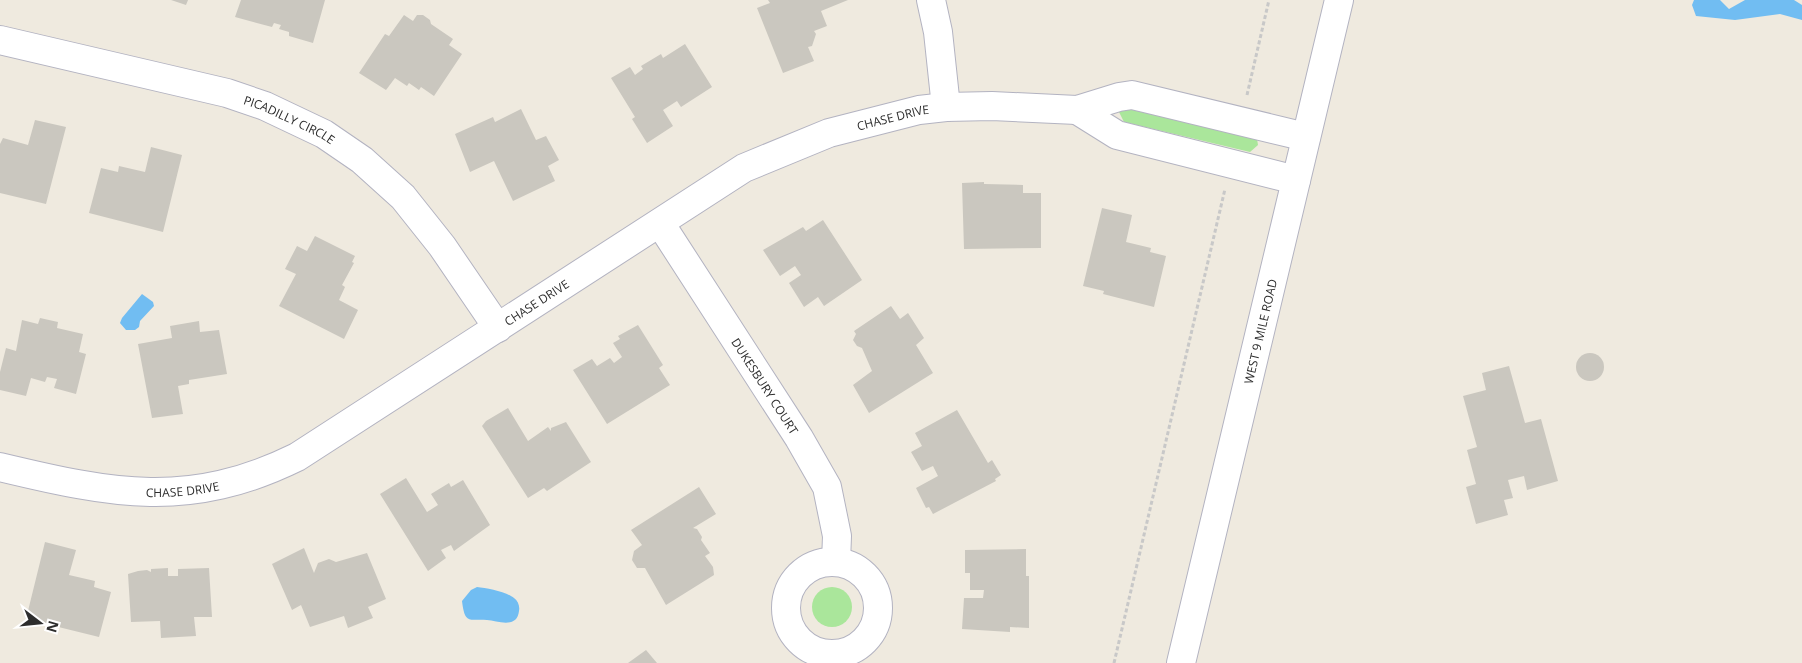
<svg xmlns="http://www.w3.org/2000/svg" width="1802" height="663" viewBox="0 0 1802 663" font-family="'Open Sans',sans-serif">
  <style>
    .green { fill: #aae69b }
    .water { fill: #71bdf2 }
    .building { fill: #cac7bf }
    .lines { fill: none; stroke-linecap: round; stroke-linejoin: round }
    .minor-casing { stroke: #b3b3c1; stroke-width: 30 }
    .path { stroke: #c8c8c8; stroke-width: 3; stroke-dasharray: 4 2.5; stroke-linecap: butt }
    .minor { stroke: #fff; stroke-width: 28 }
    .labels { text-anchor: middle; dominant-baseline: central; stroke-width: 4; stroke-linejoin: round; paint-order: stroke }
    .street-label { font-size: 12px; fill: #2d2d2d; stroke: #fff }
  </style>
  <rect width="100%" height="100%" fill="#efeadf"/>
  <g class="green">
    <polygon points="1128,104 1257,139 1258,145 1250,152 1124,122 1119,112"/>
    <circle cx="832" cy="607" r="20"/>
  </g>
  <g class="water">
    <polygon points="1694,0 1720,0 1729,9 1745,0 1794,0 1802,5 1802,20 1780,14 1735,20 1696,16 1692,5"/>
    <polygon points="142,294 153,302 154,306 140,321 139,327 135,330 126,330 120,323 122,318"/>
    <path d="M477 587C487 588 507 592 514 598 518 601 520 606 519 611 517 629 498 621 487 620 470 618 465 626 462 601L471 590Z"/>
  </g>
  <g class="building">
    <polygon points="171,0 188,0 186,5"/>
    <polygon points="241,0 325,0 313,43 289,36 289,32 279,29 281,25 274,23 272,27 235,17"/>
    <polygon points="768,0 848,0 821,11 827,26 814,31 816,34 812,46 808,47 814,61 783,73 757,8 770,3"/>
    <polygon points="404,15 413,21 417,15 423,15 430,20 431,24 453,39 449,45 462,54 434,96 421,87 419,90 409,83 407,86 395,78 386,90 359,73 385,34 389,36"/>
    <polygon points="685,44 712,87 681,107 677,101 663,110 673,126 647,143 632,119 635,117 611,78 630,67 635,75 643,69 641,66 661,54 663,58"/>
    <polygon points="521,109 536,140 546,136 559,160 548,166 555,181 513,201 494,161 470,172 455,134 493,117 495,122"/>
    <polygon points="35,120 66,127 46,204 0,193 0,144 3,138 28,145"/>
    <polygon points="151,147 182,155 163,232 89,213 101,168 118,172 119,166 145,172"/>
    <polygon points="984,182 984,184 1023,185 1023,193 1041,193 1041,248 964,249 962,183"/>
    <polygon points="1102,208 1132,215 1126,242 1151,248 1150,252 1166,256 1154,307 1103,294 1104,291 1083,286"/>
    <polygon points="823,220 862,280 824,306 818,297 804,307 789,283 801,275 795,266 780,276 763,250 803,227 806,231"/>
    <polygon points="315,236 355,256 352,262 354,263 342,285 345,287 339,300 358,310 344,339 279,306 296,274 285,269 297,246 307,251"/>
    <polygon points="891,306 900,319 908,313 924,338 916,345 933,373 869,413 853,385 872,371 862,348 857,346 853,340 856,334 854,331"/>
    <polygon points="40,318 58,322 57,328 83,334 79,352 86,354 76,394 54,388 57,379 47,377 45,382 31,378 26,396 0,390 0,372 6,348 16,351 22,320 38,324"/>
    <polygon points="199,321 200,332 219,330 227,374 189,380 189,384 178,386 183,414 152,418 138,344 172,338 170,326"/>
    <polygon points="638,325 663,365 659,368 670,385 607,424 573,370 592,359 597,366 610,358 614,363 622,357 613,343 620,339 618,336"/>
    <circle cx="1590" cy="367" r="14"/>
    <polygon points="1509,366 1525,423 1541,419 1558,481 1527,490 1524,476 1508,480 1513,498 1504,500 1508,515 1476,524 1466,487 1476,484 1467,450 1477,447 1463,396 1486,390 1482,373"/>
    <polygon points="508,408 528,441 548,427 551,431 551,428 566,422 591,462 547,491 544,488 528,498 482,426 486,421"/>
    <polygon points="957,410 988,463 992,460 1001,475 995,479 996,481 933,514 929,507 926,508 916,488 938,476 933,466 922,471 911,452 922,446 915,433"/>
    <polygon points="406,478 427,512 438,505 431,494 449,483 451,487 463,480 490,525 454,551 451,545 441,550 446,558 428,571 380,494"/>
    <polygon points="699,487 716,514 693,528 697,529 702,537 701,540 710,553 705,556 713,567 714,575 666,605 645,568 637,568 632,560 634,551 642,545 631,530"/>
    <polygon points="45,542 76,550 69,575 95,581 94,587 111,592 99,637 26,619"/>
    <polygon points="304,548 314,573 318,563 329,559 336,562 367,553 386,599 368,607 373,618 348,628 344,616 310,627 301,605 292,610 272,564"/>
    <polygon points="1026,549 1026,576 1029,576 1029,628 1010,627 1010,632 962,629 964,598 983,598 984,590 970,590 970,573 965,573 965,550"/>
    <polygon points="168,568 168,576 178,576 178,569 209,568 212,617 194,617 196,636 161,638 160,621 131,622 128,574 138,571 147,570 151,572 151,569"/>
    <polygon points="646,650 657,663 628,663"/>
  </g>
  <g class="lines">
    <g class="minor-casing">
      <g id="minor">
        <polyline points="931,0 938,32 946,107"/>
        <path id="s1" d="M0 40 227 93 265 106 324 134 362 160 403 197 442 246 498 328"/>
        <polyline points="1077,110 1117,135 1296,180"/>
        <path id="s2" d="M660 223 799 438 827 487 837 536 836 562"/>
        <path id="s3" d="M0 467C113 494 189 510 297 457L744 168 829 133 919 110 946 107 992 106 1077 110 1119 97 1132 95 1306 137"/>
        <circle cx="832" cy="608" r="46"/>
        <path id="s4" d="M1181 663 1339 0"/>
      </g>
    </g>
    <g class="path">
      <polyline points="1247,95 1269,0"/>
      <polyline points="1114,663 1225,189"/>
    </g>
    <use href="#minor" class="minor"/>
  </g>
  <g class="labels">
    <g class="street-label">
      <text stroke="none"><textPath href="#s3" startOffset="995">CHASE DRIVE</textPath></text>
      <text stroke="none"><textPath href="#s1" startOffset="301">PICADILLY CIRCLE</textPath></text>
      <text stroke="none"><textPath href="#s3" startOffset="590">CHASE DRIVE</textPath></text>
      <text stroke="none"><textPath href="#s4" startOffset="341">WEST 9 MILE ROAD</textPath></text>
      <text stroke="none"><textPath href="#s2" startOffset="194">DUKESBURY COURT</textPath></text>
      <text stroke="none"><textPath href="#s3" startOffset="185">CHASE DRIVE</textPath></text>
    </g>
  </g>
  <g transform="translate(40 623) rotate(106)" stroke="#ffffff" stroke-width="4" paint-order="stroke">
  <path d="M0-4L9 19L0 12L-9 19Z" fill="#2d2d2d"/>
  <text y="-8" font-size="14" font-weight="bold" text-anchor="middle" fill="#2d2d2d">N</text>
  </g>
</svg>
